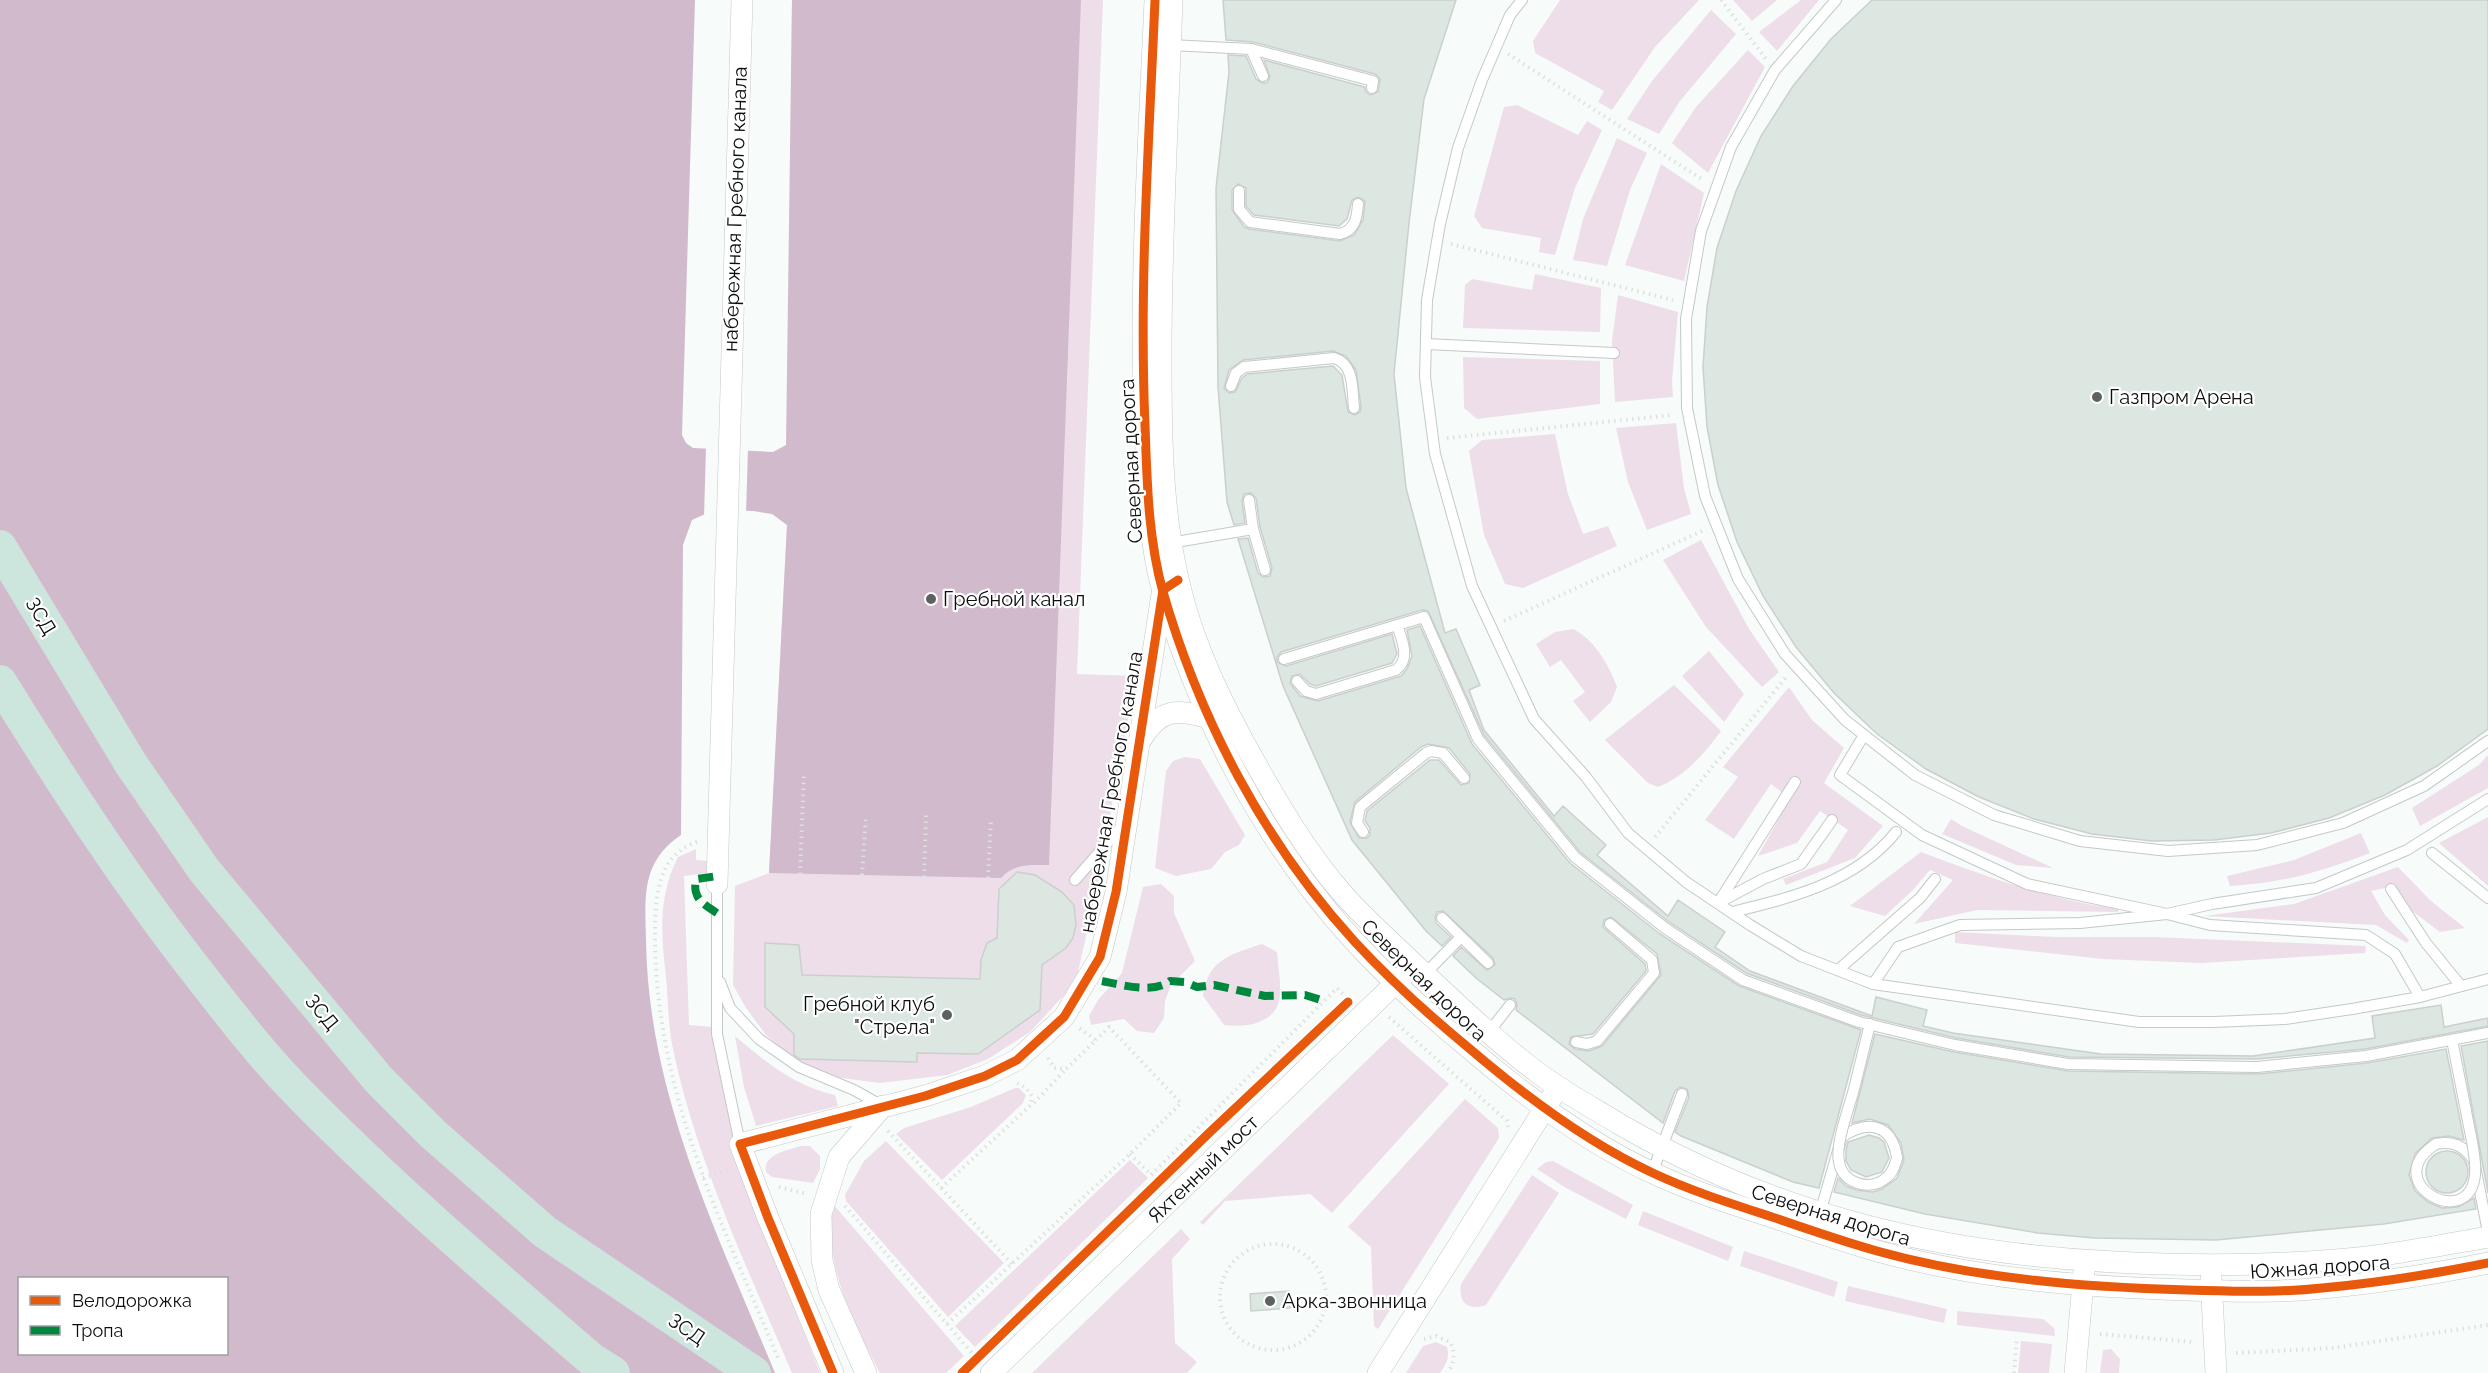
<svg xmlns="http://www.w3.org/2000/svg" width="2488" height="1373" viewBox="0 0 2488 1373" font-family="Raleway,sans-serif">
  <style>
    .green { fill: #eddeea }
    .water { fill: #d1bacc; fill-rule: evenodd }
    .pier { fill: #f7fcfa }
    .building { fill: #dce7e2; stroke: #cbcfcd; stroke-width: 1.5; fill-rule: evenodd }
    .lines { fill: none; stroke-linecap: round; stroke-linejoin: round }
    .service-casing { stroke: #c4c8c7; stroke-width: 12 }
    .minor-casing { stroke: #c4c8c7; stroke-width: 22 }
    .motorway-casing { stroke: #d5d8d7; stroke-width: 34 }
    .path { stroke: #dee0e0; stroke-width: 4; stroke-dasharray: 1.5 4.5; stroke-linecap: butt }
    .service { stroke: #fefffe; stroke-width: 10 }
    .minor { stroke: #fefffe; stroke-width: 21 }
    .motorway { stroke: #cce5dd; stroke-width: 33 }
    .service-bridge-casing { stroke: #c4c8c7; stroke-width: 12; stroke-linecap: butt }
    .service-bridge { stroke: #fefffe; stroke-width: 10 }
    .quiet { stroke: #00873e; stroke-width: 8; stroke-dasharray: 15 8; stroke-linecap: butt }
    .cycleway-casing { stroke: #fff; stroke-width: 13 }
    .cycleway { stroke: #e8590c; stroke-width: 9 }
    .poi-dot { fill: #5e6160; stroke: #fff; stroke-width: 2 }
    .labels { text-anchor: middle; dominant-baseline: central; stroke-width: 4.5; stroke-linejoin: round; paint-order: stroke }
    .street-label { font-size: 20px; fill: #0c0e0d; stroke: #fff }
    .poi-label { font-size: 20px; fill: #0c0e0d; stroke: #fff; text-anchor: start }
  </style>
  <rect width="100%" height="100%" fill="#f7fcfa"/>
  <g class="green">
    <polygon points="792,0 1103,0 1077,674 1136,676 1095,896 1078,972 1065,994 1030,1032 988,1059 947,1075 880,1083 834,1077 799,1064 766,1035 746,1008 733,985 735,886 769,873 787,525"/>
    <polygon points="1560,0 1699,0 1655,47 1612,110 1598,102 1604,91 1535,53 1533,41"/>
    <polygon points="1733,0 1777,0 1752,21"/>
    <polygon points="1801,0 1819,0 1777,51 1759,32"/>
    <polygon points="1711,10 1736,34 1680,101 1659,134 1627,119 1652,81"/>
    <polygon points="1748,50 1765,67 1708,173 1672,143 1696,107"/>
    <polygon points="1517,105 1578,135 1587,121 1602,130 1575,188 1555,255 1539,252 1541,238 1482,228 1474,216 1504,107"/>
    <polygon points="1617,138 1647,153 1630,190 1607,266 1573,260 1583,219"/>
    <polygon points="1661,164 1704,193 1684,281 1625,265"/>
    <polygon points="1535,274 1601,288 1600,332 1463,328 1465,285 1472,279 1532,290"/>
    <polygon points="1618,295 1678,312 1672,381 1673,397 1615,402 1612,341"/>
    <polygon points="1463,357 1600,361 1600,404 1477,419 1464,408"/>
    <polygon points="1676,423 1684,488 1691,514 1647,530 1628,482 1616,428"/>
    <polygon points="1555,434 1568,494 1583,534 1608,526 1617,546 1523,588 1505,584 1484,535 1469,451 1482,440"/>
    <polygon points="1701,540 1749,629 1779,672 1762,687 1706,627 1663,560"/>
    <path d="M1573 629C1594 639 1609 665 1617 687L1611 702 1590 722 1573 701 1585 692 1561 660 1550 667 1536 644 1555 632Z"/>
    <polygon points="1709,651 1744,694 1724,722 1682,676"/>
    <path d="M1674 685 1721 731C1705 753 1684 777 1658 787L1648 783 1605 740Z"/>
    <polygon points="1789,687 1812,720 1844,748 1824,783 1883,826 1855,858 1786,885 1783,879 1827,862 1848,830 1820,811 1797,843 1758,856 1790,799 1771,784 1734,839 1705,820 1738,777 1723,767"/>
    <polygon points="2488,755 2488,788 2420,826 2412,808 2479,765"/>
    <polygon points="1185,757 1200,759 1245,835 1239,845 1225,852 1211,869 1176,876 1155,868 1166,771 1173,761"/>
    <polygon points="2488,817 2488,886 2439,843"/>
    <polygon points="1951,819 1962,826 2053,868 2016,865 1942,834"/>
    <path d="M2361 833 2370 853C2321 872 2283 883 2230 886L2227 876 2294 860Z"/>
    <path d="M696 849V860L707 861V873L684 876 689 1025 713 1027C719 1071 728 1114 740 1157 760 1230 793 1303 820 1373H792C747 1267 695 1158 672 1044 668 1023 668 999 666 977 661 934 658 896 678 857Z"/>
    <path d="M1921 852C1985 876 2050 900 2118 909V912L1977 910 1914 924 1953 880 1930 870 1912 891 1885 916 1850 906Z"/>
    <polygon points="2398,867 2431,901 2465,928 2440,932 2412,911 2394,886 2371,891 2385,915 2409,940 2407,943 2376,925 2204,916 2294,904"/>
    <polygon points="1161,884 1174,896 1174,913 1195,961 1171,985 1165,1001 1164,1018 1154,1033 1137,1031 1124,1019 1091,1025 1089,1016 1098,1000 1122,973 1143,887"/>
    <polygon points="1955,932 2055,937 2154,937 2366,946 2365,953 2201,963 2103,959 1955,943"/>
    <path d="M1262 944 1277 952C1278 966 1281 981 1280 995 1278 1024 1245 1028 1224 1025L1203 996C1207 960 1231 954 1262 944Z"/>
    <polygon points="1393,1035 1449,1084 1332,1213 1310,1194 1225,1201 1203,1225 1200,1222"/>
    <path d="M735 1036C767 1063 793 1085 835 1095L838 1106 756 1126 744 1087Z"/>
    <polygon points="1015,1088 1019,1088 1026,1095 1023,1103 942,1180 896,1134 904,1128 971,1107"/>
    <polygon points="1465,1099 1498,1128 1499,1138 1378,1329 1374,1326 1371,1247 1348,1227"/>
    <polygon points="886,1141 1004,1263 948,1317 846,1201 845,1195 864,1161"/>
    <path d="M800 1146H810L820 1156V1169L813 1183 772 1177 766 1172C763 1154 786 1151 800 1146Z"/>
    <polygon points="1130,1160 1148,1178 975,1347 955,1326"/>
    <polygon points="1553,1161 1633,1205 1626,1219 1566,1188 1537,1169 1546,1162"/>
    <path d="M1532 1175 1559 1193 1486 1305C1468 1311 1458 1303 1461 1284Z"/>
    <path d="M833 1204 964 1356 946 1373H880C853 1323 822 1262 833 1204Z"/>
    <polygon points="1643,1211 1733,1247 1728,1261 1638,1225"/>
    <polygon points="1181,1229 1190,1239 1172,1259 1175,1343 1197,1362 1187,1373 1032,1373"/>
    <polygon points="1744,1251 1838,1282 1834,1297 1740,1266"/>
    <polygon points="1848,1286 1947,1309 1944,1323 1845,1301"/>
    <polygon points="1957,1311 2043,1319 2054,1328 2055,1336 1957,1325"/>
    <polygon points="2021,1341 2052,1344 2049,1373 2018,1373"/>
    <path d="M1436 1342 1447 1347C1450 1358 1446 1364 1440 1373H1406L1423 1346Z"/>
    <polygon points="2111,1349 2120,1359 2119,1373 2100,1373 2103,1350"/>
  </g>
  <path class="water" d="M0 0H695L682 435 686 443 693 448 773 452 786 445 792 0H1081L1049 865C1030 865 1015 863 1001 878L769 873 787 525 772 514 753 511 714 510 692 520 683 545 681 835C641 862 645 896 646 940 648 1094 717 1233 775 1373H0ZM20 1278H226V1354H20Z"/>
  <polygon class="pier" points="706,447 748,449 746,514 715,513 704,518"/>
  <g class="building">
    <path d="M1223 0H1456L1424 99 1409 223 1394 374 1406 488 1445 633 1456 629 1480 685 1469 690 1484 730 1554 816 1563 806 1606 845 1597 855 1668 916 1678 900 1725 932 1715 947 1750 971 1872 1016 1876 997 1927 1010 1923 1026 1953 1033 2101 1054 2253 1056 2375 1038 2372 1016 2441 1005 2444 1027 2488 1018V1026L2365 1049 2257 1059 2069 1057 1956 1038 1861 1015 1746 973 1669 922 1580 852 1484 735 1428 611 1422 610 1281 652 1277 657V662L1286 666 1392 634 1397 654 1392 663 1316 686 1310 684 1300 674 1292 676 1290 683 1300 696 1318 701 1401 676 1407 669 1412 656 1407 630 1420 626 1472 744 1570 863 1660 934 1739 986 1861 1030 1819 1188 1793 1182 1681 1136 1675 1132 1689 1097 1687 1089 1680 1087 1675 1091 1663 1123 1516 1010 1517 1005 1515 999 1510 998 1504 1000 1476 978 1453 956 1461 947 1487 970 1495 965 1493 958 1443 911 1437 912 1435 917 1436 923 1451 937 1442 946 1426 931 1352 840 1283 686 1238 539 1248 538 1258 573 1263 577 1270 576 1272 568 1260 527 1256 498 1251 493 1244 494 1242 501 1245 523 1234 525 1227 502 1218 387 1216 188 1229 72 1228 55 1246 56 1256 79 1262 83H1267L1270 77 1264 60 1365 87V91L1370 95 1378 92 1380 79 1375 74 1253 42 1226 40ZM1238 184 1246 188V206L1254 215 1339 226 1347 219 1352 200 1358 197 1365 201 1363 220 1354 235 1340 241 1249 229 1244 227 1232 210V190ZM1333 351 1346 356 1356 370 1361 407 1360 412 1355 415 1348 412 1342 375 1333 366 1247 374 1242 378 1235 392 1229 393 1224 388 1229 370 1243 360ZM1428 744 1449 748 1470 774 1469 783 1461 785 1439 760H1430L1367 811 1365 821 1370 828V835L1367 838H1359L1350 822 1355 802 1421 747ZM1611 917 1657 954 1661 975 1602 1046 1589 1051 1575 1049 1569 1044 1571 1037 1593 1034 1646 971 1645 964 1603 927 1604 920Z"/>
    <polygon points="1872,0 2488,0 2488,729 2437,766 2385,795 2329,818 2271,833 2214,840 2152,841 2092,834 2034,819 1979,797 1926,769 1877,734 1834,693 1796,647 1763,596 1737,542 1718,485 1707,427 1703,367 1707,307 1717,248 1736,191 1761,136 1793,86 1831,39"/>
    <polygon points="1017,872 1035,875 1062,892 1074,905 1076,925 1073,938 1066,948 1042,965 1040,1010 978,1054 917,1053 917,1062 800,1059 794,1055 794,1034 765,1007 765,943 799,945 802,975 980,979 981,960 987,943 997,938 999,889"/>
    <polygon points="1875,1034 1954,1052 2068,1071 2258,1074 2367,1063 2446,1049 2464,1140 2449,1136 2432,1138 2415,1154 2409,1175 2415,1191 2428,1202 2442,1208 2458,1207 2474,1198 2476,1209 2384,1224 2216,1240 2094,1238 2038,1233 1925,1214 1834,1192 1838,1178 1846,1186 1856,1190 1873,1192 1882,1189 1897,1178 1904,1160 1901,1143 1888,1125 1870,1119 1852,1123"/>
    <polygon points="2488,1041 2488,1193 2461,1046"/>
    <polygon points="1869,1135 1879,1138 1884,1142 1889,1158 1882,1172 1866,1177 1851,1170 1846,1161 1846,1150 1848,1142"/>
    <circle cx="2447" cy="1172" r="21"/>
    <polygon points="1289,1291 1290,1308 1251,1311 1250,1294"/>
  </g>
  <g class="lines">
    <g class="service-casing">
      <g id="service">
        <polyline points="1522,0 1510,15 1482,80 1458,148 1440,224 1427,300 1425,377 1435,454 1472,586 1534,719 1586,777 1628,833 1686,882 1750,925 1801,956 1873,984 2139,1022 2214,1022 2285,1019 2352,1009 2420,997 2488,979"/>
        <polyline points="1836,0 1775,70 1731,147 1701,231 1686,319 1687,408 1705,496 1738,579 1785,654 1845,720 1915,775 1994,815 2080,841 2168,851 2257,845 2343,823 2424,786 2488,741"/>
        <polyline points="1170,45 1251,49 1263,76"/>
        <polyline points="1251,49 1373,81 1372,88"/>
        <path d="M1239 191V209L1250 222 1340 234C1355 230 1357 218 1358 204"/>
        <polyline points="1426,344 1614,353"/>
        <path d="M1231 386 1236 373 1244 367 1334 358C1355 364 1352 391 1354 408"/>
        <polyline points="1249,500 1253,529 1265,570"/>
        <polyline points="1170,543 1253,529"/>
        <polyline points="1284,659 1424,617 1478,739 1575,857 1665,928 1743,980 1859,1022 1955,1045 2068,1064 2257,1067 2366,1056 2488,1033"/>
        <path d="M1297 681 1306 691 1316 694 1396 670C1411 659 1402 640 1397 625"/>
        <polyline points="1864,735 1840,775 1922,835 2027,884 2167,914 2212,904 2316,888 2407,850 2488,799"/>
        <polyline points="1363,832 1357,823 1360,807 1426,753 1431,751 1443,753 1464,778"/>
        <polyline points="2432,853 2488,898"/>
        <polyline points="1075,880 1122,826"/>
        <polyline points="717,884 717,1034 740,1144"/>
        <polyline points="2391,889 2426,943 2461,986"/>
        <polyline points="1720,900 1795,782"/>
        <polyline points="1718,903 1763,879 1801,864 1832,820"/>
        <path d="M1732 912C1791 898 1856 882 1896 832"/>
        <polyline points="1442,918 1488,963"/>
        <polyline points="1838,970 1920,898 1935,879"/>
        <polyline points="1425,974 1460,938"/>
        <polyline points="720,982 730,1008 759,1039 799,1067 854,1090 881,1105"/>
        <polyline points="1873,984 1898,947 1960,925 2080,923 2167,914 2210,925 2366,935 2395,954 2420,997"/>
        <polyline points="1489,1032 1510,1005"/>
        <polyline points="2452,1040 2466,1111"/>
        <polyline points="1576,1042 1587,1044 1597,1041 1654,973 1652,960 1610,924"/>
        <polyline points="1854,1089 1870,1024"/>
        <path d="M2436 1144C2453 1141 2464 1145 2474 1161L2488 1232"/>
        <polyline points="1652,1173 1682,1094"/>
        <path d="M1820 1213 1842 1137C1867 1120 1892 1123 1897 1158"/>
      </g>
    </g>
    <g class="minor-casing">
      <g id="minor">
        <path d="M1155 0C1149 142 1139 284 1145 425 1147 481 1148 538 1163 592 1200 720 1265 844 1355 942 1391 981 1430 1016 1470 1049 1525 1096 1589 1144 1655 1174 1696 1193 1739 1206 1781 1220 1813 1231 1845 1242 1877 1251 1977 1279 2084 1287 2188 1290 2232 1291 2278 1293 2322 1288 2378 1283 2433 1274 2488 1263"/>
        <path d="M1172 0C1168 118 1161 235 1161 353 1161 429 1161 508 1179 583 1193 644 1221 701 1251 755 1278 804 1306 851 1342 893 1364 918 1389 940 1413 963 1453 1000 1493 1039 1537 1072 1563 1092 1593 1108 1621 1125 1777 1215 1936 1253 2115 1262 2189 1266 2262 1266 2335 1260 2387 1256 2437 1246 2488 1237"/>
        <path d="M1142 738C1161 708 1177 709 1209 718L1218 714"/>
        <polyline points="717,884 742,0"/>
        <polyline points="2211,1278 2216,1373"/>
        <polyline points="833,1373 768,1218 740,1144 925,1096 985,1076 1017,1060 1064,1017 1100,957 1116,892 1162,594"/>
        <polyline points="866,1373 829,1290 822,1260 821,1214 839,1157 883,1106"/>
        <polyline points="991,1373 1405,974"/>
        <polyline points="1378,1373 1552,1097"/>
        <polyline points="2075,1373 2084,1272"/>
      </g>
    </g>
    <g class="motorway-casing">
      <g id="motorway">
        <polyline points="0,547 131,764 204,870 379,1080 433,1134 545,1232 754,1373"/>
        <path d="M0 682C63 784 128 884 202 978 231 1015 260 1053 292 1086 386 1183 489 1271 591 1359L613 1373"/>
      </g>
    </g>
    <g class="path">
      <polyline points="1721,0 1766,59"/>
      <polyline points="1508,54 1703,180"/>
      <polyline points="1451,244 1673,300"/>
      <polyline points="1447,438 1673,415"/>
      <polyline points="1504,621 1702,531"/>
      <polyline points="1655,837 1787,676"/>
      <path d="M697 842C656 855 655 900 655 937 656 1093 720 1218 778 1358"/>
      <polyline points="800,874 804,774"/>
      <polyline points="862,875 866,815"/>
      <polyline points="924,877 926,814"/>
      <polyline points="988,878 991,819"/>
      <polyline points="1389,1017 1507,1121 1508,1127"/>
      <polyline points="1048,1058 1054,1068 1066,1069 1096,1040 1079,1028"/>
      <polyline points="1034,1103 1066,1069"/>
      <polyline points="888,1131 1012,1264"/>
      <polyline points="1130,1154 1151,1175 1337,988 1349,1000"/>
      <polyline points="703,1178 730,1169"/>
      <polyline points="779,1187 807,1194"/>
      <polyline points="941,1188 1031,1105 1032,1096 1026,1088 1017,1083"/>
      <polyline points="845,1206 977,1359"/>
      <circle cx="1273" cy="1297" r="53"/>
      <polyline points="947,1324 1130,1154 1181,1103 1109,1027 1096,1040"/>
      <polyline points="2100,1334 2193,1342"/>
      <path d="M1424 1339 1436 1336 1450 1342C1456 1354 1454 1362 1448 1373"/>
      <polyline points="2236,1353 2333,1348 2488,1325"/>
      <polyline points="2014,1373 2017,1337"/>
    </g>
    <use href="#service" class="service"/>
    <use href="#minor" class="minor"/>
    <use href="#motorway" class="motorway"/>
    <g class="service-bridge-casing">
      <g id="service-bridge">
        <path d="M1854 1089C1849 1108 1835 1144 1839 1162 1842 1183 1870 1192 1886 1178 1893 1173 1895 1165 1897 1158"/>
        <path d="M2436 1144C2377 1182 2469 1233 2475 1175 2477 1157 2469 1129 2466 1111"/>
      </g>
    </g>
    <use href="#service-bridge" class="service-bridge"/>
    <g class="quiet">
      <path d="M717 913C703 904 692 898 696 879L718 876"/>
      <path d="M1102 981C1122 985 1153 994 1170 981L1185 982 1197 987 1214 985 1265 996 1305 995 1324 1001"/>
    </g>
    <g class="cycleway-casing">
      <g id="cycleway">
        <path d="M1155 0C1149 142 1139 284 1145 425 1147 481 1148 538 1163 592 1200 720 1265 844 1355 942 1391 981 1430 1016 1470 1049 1525 1096 1589 1144 1655 1174 1696 1193 1739 1206 1781 1220 1813 1231 1845 1242 1877 1251 1977 1279 2084 1287 2188 1290 2232 1291 2278 1293 2322 1288 2378 1283 2433 1274 2488 1263"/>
        <polyline points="833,1373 768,1218 740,1144 925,1096 985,1076 1017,1060 1064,1017 1100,957 1116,892 1163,590 1178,580"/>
        <polyline points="962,1373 1209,1133 1348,1002"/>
      </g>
    </g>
    <use href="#cycleway" class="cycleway"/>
  </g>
  <g class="poi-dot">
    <circle cx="2097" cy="397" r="6"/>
    <circle cx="931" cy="599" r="6"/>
    <circle cx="947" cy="1015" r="6"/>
    <circle cx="1270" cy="1301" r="6"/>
  </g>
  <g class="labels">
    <g class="street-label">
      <text transform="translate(735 209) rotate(-88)">набережная Гребного канала</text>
      <text transform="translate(1131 461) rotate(-93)">Северная дорога</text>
      <text transform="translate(41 616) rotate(59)">ЗСД</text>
      <text transform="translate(1111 792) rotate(-80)">набережная Гребного канала</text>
      <text transform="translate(1424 980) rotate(44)">Северная дорога</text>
      <text transform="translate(322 1012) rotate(50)">ЗСД</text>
      <text transform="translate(1203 1169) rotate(-44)">Яхтенный мост</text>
      <text transform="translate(1831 1215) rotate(17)">Северная дорога</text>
      <text transform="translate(2320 1267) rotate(-4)">Южная дорога</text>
      <text transform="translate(687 1329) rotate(34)">ЗСД</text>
    </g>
    <g class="poi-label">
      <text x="2109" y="397">Газпром Арена</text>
      <text x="943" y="599">Гребной канал</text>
      <text x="935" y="1004" text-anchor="end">Гребной клуб<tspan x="935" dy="23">"Стрела"</tspan></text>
      <text x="1282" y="1301">Арка-звонница</text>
    </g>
  </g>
  <rect x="18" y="1277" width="210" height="78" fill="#ffffff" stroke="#9e9f9e" stroke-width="1.5"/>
  <rect x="30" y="1296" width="30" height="9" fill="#e8590c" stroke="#9e9f9e" stroke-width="1.5"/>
  <text x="72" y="1307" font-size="18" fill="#0c0e0d">Велодорожка</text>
  <rect x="30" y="1326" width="30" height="9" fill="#00873e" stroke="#9e9f9e" stroke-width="1.5"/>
  <text x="72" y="1337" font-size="18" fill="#0c0e0d">Тропа</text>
</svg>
